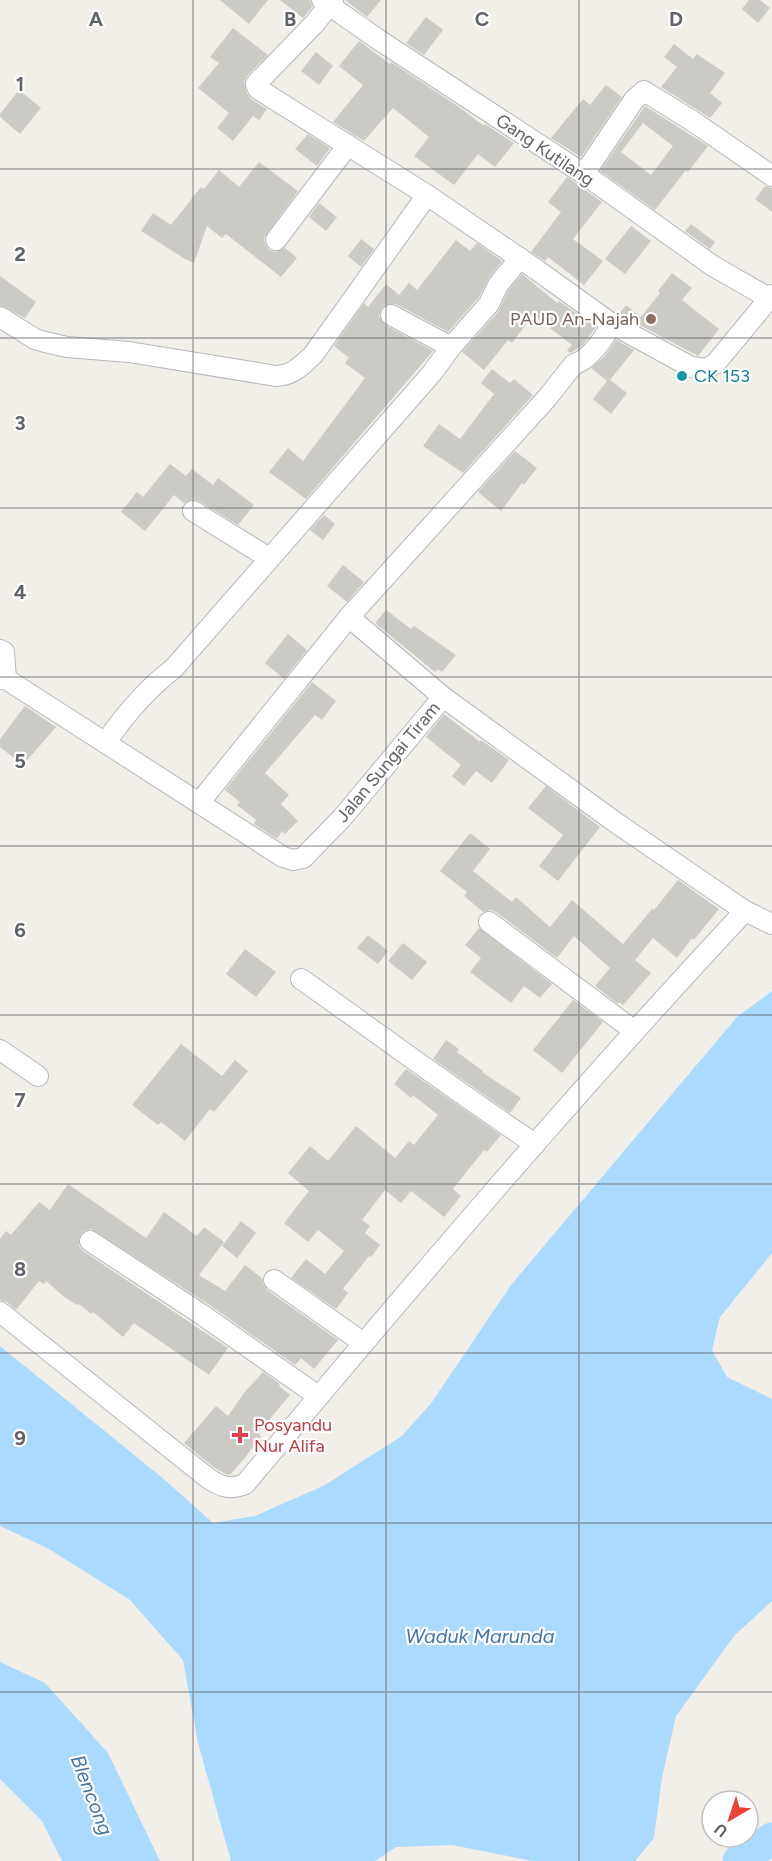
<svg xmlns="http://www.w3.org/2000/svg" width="772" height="1861" viewBox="0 0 772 1861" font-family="Figtree,sans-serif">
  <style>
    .water { fill: #aadaff }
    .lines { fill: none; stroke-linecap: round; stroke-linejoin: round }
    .river { stroke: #aadaff; stroke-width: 33 }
    .building { fill: #cccac5; fill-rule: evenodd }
    .minor-casing { stroke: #b5b8bc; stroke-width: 22 }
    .minor { stroke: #fff; stroke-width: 20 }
    .grid { fill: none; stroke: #5f6368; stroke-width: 1.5; stroke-opacity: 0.55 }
    .education-dot { fill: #8d6e63; stroke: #fff; stroke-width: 2 }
    .culture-dot { fill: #0f9aa8; stroke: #fff; stroke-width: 2 }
    .health-dot { fill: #e0444e; stroke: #fff; stroke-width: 2 }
    .labels { text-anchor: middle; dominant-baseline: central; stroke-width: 4.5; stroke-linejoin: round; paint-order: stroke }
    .street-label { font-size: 18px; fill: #5f6368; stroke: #fff }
    .education-label { font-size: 18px; fill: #785e54; stroke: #fff; text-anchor: end }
    .culture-label { font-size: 18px; fill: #0d838f; stroke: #fff; text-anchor: start }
    .health-label { font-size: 18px; fill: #be3a42; stroke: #fff; text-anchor: start }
    .water-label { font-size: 20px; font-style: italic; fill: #4174aa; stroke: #fff }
    .grid-label { font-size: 20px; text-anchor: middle; font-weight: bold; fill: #5f6368; stroke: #fff; stroke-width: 4.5; stroke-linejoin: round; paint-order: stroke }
  </style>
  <rect width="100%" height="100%" fill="#f1efe8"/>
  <g class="water">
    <polygon points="772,991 772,1253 720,1317 712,1350 727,1377 772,1399 772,1601 734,1636 676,1716 662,1777 654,1838 635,1861 532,1861 452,1845 396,1847 375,1861 231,1861 198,1743 183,1660 130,1600 49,1549 0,1526 0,1346 165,1480 213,1523 255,1516 325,1485 402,1436 432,1402 511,1285 737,1017"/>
    <polygon points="0,1662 45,1683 108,1753 160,1861 62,1861 42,1821 0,1779"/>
  </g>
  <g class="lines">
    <polyline class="river" points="739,1861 772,1839"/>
  </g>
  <g class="building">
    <polygon points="220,0 268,0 249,24"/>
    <polygon points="280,0 310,0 312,7 303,18"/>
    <polygon points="345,0 381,0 367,17"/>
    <polygon points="749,0 760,0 770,8 758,23 742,9"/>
    <polygon points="426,17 443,30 424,55 406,43"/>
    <polygon points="233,28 268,55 247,76 244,82 247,93 251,99 267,109 259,120 253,116 233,141 217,128 229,113 198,88 219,63 210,57"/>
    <polygon points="359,41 390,64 391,62 459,107 484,126 485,124 514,143 495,167 478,154 454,185 414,156 429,137 393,108 364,141 333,122 363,85 339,66"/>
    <polygon points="674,44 693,59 697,54 725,73 710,93 722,103 710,118 661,87 677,67 664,57"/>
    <polygon points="316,52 333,66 319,85 301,71"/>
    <polygon points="606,85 622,97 581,157 551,138 583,99 590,105"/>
    <polygon points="19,90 41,108 20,134 0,117 0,114"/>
    <path d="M645 106 708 146 688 172 686 170 655 210 600 171ZM643 123 673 146 651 175 621 152Z"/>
    <polygon points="308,134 330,148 317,166 295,149"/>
    <polygon points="259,162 298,191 264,238 265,244 269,250 275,252 285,248 297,258 281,277 226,234 222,238 207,226 194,263 185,259 141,231 153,213 171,225 201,187 204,189 219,170 239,187"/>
    <polygon points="567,177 602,202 573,239 603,261 584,285 548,257 545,261 531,252 561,212 548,202"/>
    <polygon points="765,186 772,188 772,212 755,199"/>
    <polygon points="319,203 337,217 326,231 309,217"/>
    <polygon points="691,224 715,242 710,249 685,231"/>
    <polygon points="631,226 651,241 625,274 605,259"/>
    <polygon points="361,239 374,249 361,267 348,256"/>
    <polygon points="456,240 470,251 477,243 502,261 489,278 479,297 448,332 396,304 385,305 381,309 379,316 385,325 433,351 306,499 269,472 288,448 303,461 365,378 345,363 349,358 334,346 364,303 368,307 386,284 399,295 409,283 417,290"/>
    <polygon points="672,273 692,288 682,300 719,329 698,356 619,314 626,305 641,317 660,293 658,291"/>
    <polygon points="522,274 557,303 559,301 596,327 583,345 570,353 567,350 572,345 533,315 512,343 508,340 484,370 462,352 498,312 508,291"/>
    <polygon points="0,276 36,302 25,318 0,305"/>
    <polygon points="616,340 634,350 610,380 627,393 611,414 593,399 607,381 591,368 605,356"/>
    <polygon points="492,369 510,383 514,379 533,395 463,473 423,446 439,424 460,439 494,394 481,383"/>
    <polygon points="515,451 537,468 524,485 522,483 501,511 478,492"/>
    <polygon points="170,464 186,476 192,469 213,485 218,478 254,505 238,525 199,501 193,499 184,503 174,495 145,531 121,512 137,492 143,497"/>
    <polygon points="324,515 335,524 323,540 310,530"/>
    <polygon points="343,565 364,582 347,602 327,586"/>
    <polygon points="386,610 411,629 414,626 456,655 442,672 438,669 435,672 375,623"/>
    <polygon points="288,634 307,650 284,679 265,663"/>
    <polygon points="312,682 336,701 322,720 315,715 265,773 289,795 281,804 298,821 285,834 282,831 277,839 254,824 256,820 237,805 240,802 225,790"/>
    <polygon points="25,706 56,727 23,765 0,747 0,739"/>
    <polygon points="444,714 480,742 481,740 509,760 492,783 476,771 464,786 452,776 461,765 426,737"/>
    <polygon points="546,786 600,827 558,881 539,866 563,835 528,808"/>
    <polygon points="470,833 490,849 473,871 512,902 516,897 550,927 572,900 623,944 652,909 654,910 678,880 719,909 694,940 692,938 677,958 653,938 635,960 651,973 623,1005 619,1002 618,1004 595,986 610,968 574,936 557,958 496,912 490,910 483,912 464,896 467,892 440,871"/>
    <polygon points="479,928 552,984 540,998 524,986 511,1003 470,972 481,958 465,945"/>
    <polygon points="368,935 388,951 378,964 357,948"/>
    <polygon points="403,943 427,962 412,980 388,961"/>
    <polygon points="245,949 276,972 256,997 226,974"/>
    <polygon points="573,1000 603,1022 562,1073 533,1050"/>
    <polygon points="446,1040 459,1049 457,1052 483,1071 482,1072 521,1098 510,1113 433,1059"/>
    <polygon points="181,1044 222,1076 235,1060 248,1071 214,1112 210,1109 185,1141 161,1122 158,1125 132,1105"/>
    <polygon points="406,1069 501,1135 487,1152 484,1150 453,1189 461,1196 444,1217 411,1191 401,1203 385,1190 362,1220 370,1226 365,1233 380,1245 371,1257 369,1256 343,1289 348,1293 336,1309 291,1278 306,1259 325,1274 344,1251 318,1230 308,1242 284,1223 309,1191 288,1173 310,1146 328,1161 356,1126 395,1158 409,1141 414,1145 438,1115 413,1095 411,1098 394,1084"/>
    <polygon points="68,1184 146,1238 164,1212 197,1236 204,1227 224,1242 199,1275 225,1291 245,1265 262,1278 263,1284 267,1290 338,1340 314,1369 301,1358 295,1365 208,1304 91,1229 84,1231 80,1235 79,1246 83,1251 228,1348 209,1375 134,1323 123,1337 93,1312 91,1314 79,1304 77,1305 67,1299 46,1281 44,1284 39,1281 16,1310 7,1302 0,1300 0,1239 6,1231 11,1235 39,1202 50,1210"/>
    <polygon points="241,1221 256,1233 237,1258 222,1246"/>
    <polygon points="263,1372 280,1384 279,1386 290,1395 258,1433 261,1436 244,1459 230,1475 226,1474 216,1469 184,1443 216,1406 228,1416 244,1393"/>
  </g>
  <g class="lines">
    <g class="minor-casing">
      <g id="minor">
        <polyline points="322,0 376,38 584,174 713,266 769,298"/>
        <polyline points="333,0 315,23 256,84 258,89 427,195 537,270 612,324 691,367 706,369 715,364 772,295"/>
        <polyline points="584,174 634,100 644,91 694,122 772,176"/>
        <polyline points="276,240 348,145"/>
        <polyline points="391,315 451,347"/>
        <path d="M0 317 35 339 45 342 67 347 129 352 276 376C293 375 301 366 313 355L427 195"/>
        <polyline points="193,511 269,558"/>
        <polyline points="349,617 443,697"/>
        <polyline points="0,650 4,652 6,679"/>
        <polyline points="0,679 6,679 283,857 293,860 303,858 342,818 443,697 615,822 745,911 772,924"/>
        <path d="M106 742C126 713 147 689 174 668L432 373 451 347 489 304 498 285 520 258"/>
        <path d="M199 803 349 617 547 398 574 364C590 360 604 338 612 324"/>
        <polyline points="489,922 633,1030"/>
        <path d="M301 979C379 1034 455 1091 535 1144"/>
        <polyline points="0,1050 38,1076"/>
        <polyline points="90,1241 201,1314 318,1396"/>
        <polyline points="274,1280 362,1342"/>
        <path d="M0 1312 209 1479C222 1487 230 1490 245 1484 408 1290 572 1096 745 911"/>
      </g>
    </g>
    <use href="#minor" class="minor"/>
  </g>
  <path class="grid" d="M193 0V1861M386 0V1861M579 0V1861M0 169H772M0 338H772M0 508H772M0 677H772M0 846H772M0 1015H772M0 1184H772M0 1353H772M0 1523H772M0 1692H772"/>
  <circle class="education-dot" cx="651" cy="319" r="6"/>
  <circle class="culture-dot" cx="682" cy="376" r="6"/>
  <path class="health-dot" d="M237 1426h6v6h6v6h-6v6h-6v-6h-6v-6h6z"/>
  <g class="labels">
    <g class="street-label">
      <text transform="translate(545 150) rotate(34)">Gang Kutilang</text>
      <text transform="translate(388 762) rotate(-50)">Jalan Sungai Tiram</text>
    </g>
    <g class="education-label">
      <text x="639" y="319">PAUD An-Najah</text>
    </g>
    <g class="culture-label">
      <text x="694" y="376">CK 153</text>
    </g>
    <g class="health-label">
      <text x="254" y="1425">Posyandu<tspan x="254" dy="21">Nur Alifa</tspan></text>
    </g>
    <g class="water-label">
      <text x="480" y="1636">Waduk Marunda</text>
      <text transform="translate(92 1795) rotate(69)">Blencong</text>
    </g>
  </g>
  <g class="grid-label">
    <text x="96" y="26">A</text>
    <text x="290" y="26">B</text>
    <text x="482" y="26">C</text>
    <text x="676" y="26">D</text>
    <text x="20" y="91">1</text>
    <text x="20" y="261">2</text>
    <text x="20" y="430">3</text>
    <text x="20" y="599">4</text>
    <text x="20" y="768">5</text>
    <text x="20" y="937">6</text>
    <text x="20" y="1107">7</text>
    <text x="20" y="1276">8</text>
    <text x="20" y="1445">9</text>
  </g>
  <g transform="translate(730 1819) rotate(219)"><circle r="28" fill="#ffffff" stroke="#bfc1c3" stroke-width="1.5"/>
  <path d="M0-4.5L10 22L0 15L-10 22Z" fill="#ea4335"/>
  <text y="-9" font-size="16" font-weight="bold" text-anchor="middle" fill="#5f6368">U</text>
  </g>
</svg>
